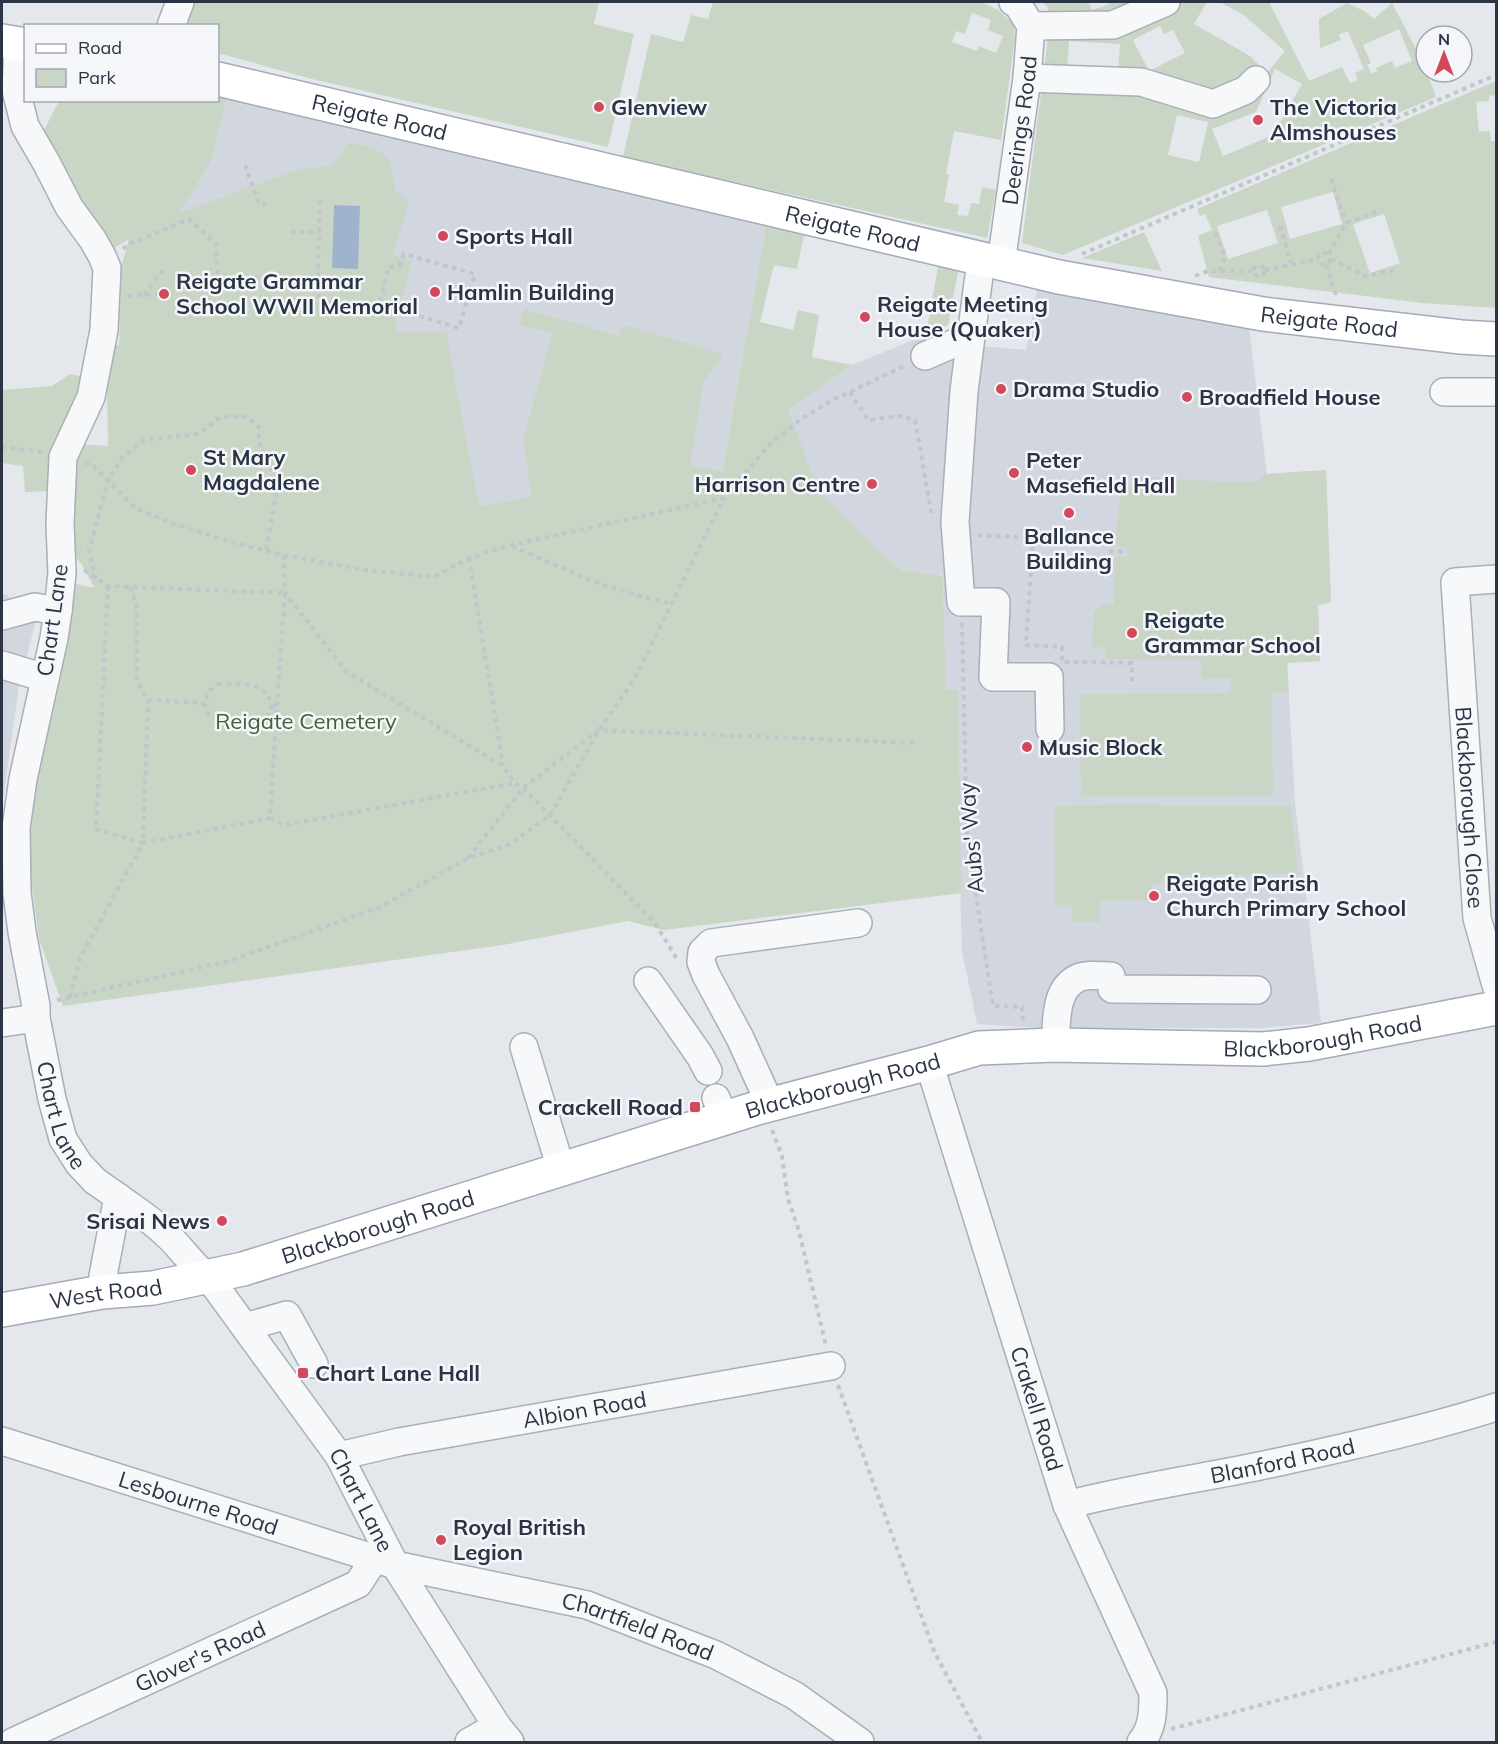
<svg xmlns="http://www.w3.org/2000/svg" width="1498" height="1744" viewBox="0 0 1498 1744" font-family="Mulish,sans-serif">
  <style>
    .built { fill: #d2d6de }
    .green { fill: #c9d6c5; fill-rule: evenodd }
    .water { fill: #9fb4cc }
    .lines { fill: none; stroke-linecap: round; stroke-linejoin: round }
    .minor-casing { stroke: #a9aeb7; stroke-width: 30 }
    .major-casing { stroke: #a3abb8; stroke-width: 36 }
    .path { stroke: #c2c5cb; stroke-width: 4; stroke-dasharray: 4.5 4.5; stroke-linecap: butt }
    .minor { stroke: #f7f8fa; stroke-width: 27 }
    .major { stroke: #fff; stroke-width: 33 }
    .poi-dot { fill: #d1495b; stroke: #f4f6f9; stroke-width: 2 }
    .labels { text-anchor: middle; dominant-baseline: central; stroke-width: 5; stroke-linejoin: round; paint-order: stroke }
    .poi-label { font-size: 22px; font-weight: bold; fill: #2b3445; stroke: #f4f6f9; text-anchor: start }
    .street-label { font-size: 22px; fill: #2b3445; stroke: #f4f6f9 }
    .park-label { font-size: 22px; fill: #3f6138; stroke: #f4f6f9 }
  </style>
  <rect width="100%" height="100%" fill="#e4e7ec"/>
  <g class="built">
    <polygon points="228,93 767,221 719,486 484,546 395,331 122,264 211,161"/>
    <polygon points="1037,289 1248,319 1267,474 1326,470 1331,602 1318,605 1320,661 1287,663 1295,803 1321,1023 1259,1028 1038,1028 977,1024 962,951 958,814 958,690 946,690 943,576 902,570 887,559 817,489 787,409 852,365 926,335 969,345 1026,350"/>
    <polygon points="2,595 6,595 37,617 19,685 3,800 3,864"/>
  </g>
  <g class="green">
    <polygon points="191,2 599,2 594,24 634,34 608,147 312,79 218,53 218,26 183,26"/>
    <path d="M713 2H982L998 10 1014 24 1015 37 1001 140 954 131 946 174 949 175 944 202 959 205 957 215 968 216 971 203 979 204 982 187 996 190 987 238 623 157 651 34 683 42 691 15 708 19ZM972 13 991 20 988 30 1003 36 996 53 979 46 977 51 952 42 956 31 965 34Z"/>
    <polygon points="1042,2 1089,2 1092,10 1110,4 1110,2 1146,2 1110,17 1052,20 1047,6"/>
    <path d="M1180 2H1207L1194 24 1250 56 1267 73 1285 51 1245 16 1220 2H1269L1309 81 1342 67 1350 83 1358 80 1355 73 1364 69 1348 31 1339 35 1341 40 1320 48 1319 19 1347 3 1364 11 1374 19 1392 3 1423 62 1436 97 1063 255 1022 243 1049 30H1120ZM1160 26 1164 34 1173 30 1185 53 1149 71 1133 40ZM1399 29 1412 61 1395 68 1392 61 1376 68 1377 71 1372 74 1367 65 1371 63 1363 45ZM1069 41 1120 44 1118 73 1067 70ZM1275 69 1302 84 1273 135 1223 156 1212 129 1256 112ZM1177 115 1208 122 1199 162 1168 155Z"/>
    <path d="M1496 81V95L1489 96V101L1476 102 1479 132 1490 131 1491 141H1496V308L1423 303 1209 277 1198 236 1212 230 1205 214 1200 216 1197 209ZM1333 192 1342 224 1290 239 1281 207ZM1267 210 1278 243 1228 259 1217 226ZM1384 214 1400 263 1370 273 1353 224Z"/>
    <polygon points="218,91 228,93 211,161 179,213 300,169 333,166 348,143 373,147 388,158 396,192 409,201 393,255 412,261 399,307 395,331 446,333 479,507 532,497 523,440 553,333 520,325 524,309 619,336 623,325 724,354 703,383 690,466 722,471 767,221 805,230 797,269 774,265 760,322 793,330 798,310 819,315 812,357 852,365 788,409 817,489 887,559 902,570 943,576 946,690 958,690 961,893 664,930 628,921 503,945 63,1006 39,939 25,835 76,584 94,588 83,566 68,548 77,444 108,446 107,386 110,378 112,344 119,345 122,264 129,239 114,248 76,197 43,132 59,101 218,100"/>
    <polygon points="1144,232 1162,271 1082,258"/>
    <polygon points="939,261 959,266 948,325 926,335"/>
    <polygon points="70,374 83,377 54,491 25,492 23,466 2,463 2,390 52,386"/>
    <polygon points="1326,470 1331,602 1318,605 1320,661 1287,663 1289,693 1272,693 1273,796 1081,797 1080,694 1231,693 1230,678 1202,679 1201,660 1105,659 1105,647 1092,647 1094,612 1103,605 1114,604 1115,556 1127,557 1127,547 1115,546 1121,486 1132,486 1134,477 1252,483 1267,474"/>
    <polygon points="1160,804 1160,806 1291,806 1298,874 1163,875 1162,883 1152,883 1152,900 1100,901 1100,922 1072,922 1072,905 1055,905 1054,806"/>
  </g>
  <polygon class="water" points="334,205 360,206 358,269 332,268"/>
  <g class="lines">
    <g class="minor-casing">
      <g id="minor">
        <polyline points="171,26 180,2"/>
        <polyline points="1031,26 1113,25 1166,2"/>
        <path id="s1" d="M18 44 16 90 25 126 47 164 69 207 93 240 102 256 107 268 104 330 91 397 63 457 60 524 62 573 58 611 54 638 23 779 16 828 17 893 22 932 36 1006V1018L52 1099 63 1139 79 1164 95 1181 118 1197 103 1276 102 1292"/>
        <polyline points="1027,78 1141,82 1213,104 1246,90 1256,80"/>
        <polyline points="981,260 964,391 955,522 961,602 996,602 993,677 1049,677 1050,729"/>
        <path id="s2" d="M1001 264 1027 78 1031 26 1018 5 1013 2"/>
        <polyline points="925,356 971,336"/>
        <polyline points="1444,392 1496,392"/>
        <path id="s3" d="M1496 579 1455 582 1477 918 1496 985"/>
        <polyline points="2,616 35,607 58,611"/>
        <polyline points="2,665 45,678"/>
        <polyline points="648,981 700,1056 708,1071"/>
        <polyline points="2,1023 36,1018"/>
        <path d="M1055 1045C1057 1022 1054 989 1078 978 1087 974 1102 976 1111 976L1112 989 1257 990"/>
        <polyline points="524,1047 561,1169"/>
        <path id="s4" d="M929 1063 1067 1505 1153 1693C1153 1711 1153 1728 1141 1742"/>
        <polyline points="716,1098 724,1118"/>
        <polyline points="770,1104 740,1038 706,975 701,962 702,952 711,943 858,923"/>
        <path id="s5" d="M118 1197C134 1209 152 1220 166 1234 182 1248 192 1266 209 1278L339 1456 395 1565 497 1726 510 1742"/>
        <polyline points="245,1327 287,1315 314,1364"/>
        <path id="s6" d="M2 1441 395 1565 587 1605 716 1655 794 1695 860 1742"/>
        <path id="s7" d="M339 1456 399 1442 831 1366"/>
        <path id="s8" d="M1067 1505C1136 1487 1205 1478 1274 1463 1349 1447 1424 1430 1496 1407"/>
        <path id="s9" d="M13 1742 358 1584 375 1558"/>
        <polyline points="469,1742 497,1726"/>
      </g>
    </g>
    <g class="major-casing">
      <g id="major">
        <polyline points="2,41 26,45"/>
        <path id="s10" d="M218 79 1059 277 1263 314 1461 337 1496 339"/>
        <path id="s11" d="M2 1310 102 1292 153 1288 243 1269 757 1108 929 1063 979 1048 1055 1045 1263 1049 1309 1044 1496 1008"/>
      </g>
    </g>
    <g class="path">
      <polyline points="245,165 259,204 272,205"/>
      <polyline points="1331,179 1346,223"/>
      <polyline points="1280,226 1291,263"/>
      <polyline points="291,232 319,232"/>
      <path d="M1215 233C1220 245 1230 259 1219 270"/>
      <polyline points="123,249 127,245 189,219 216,244 218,278 318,277 319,303 379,304 389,267 399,266 404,254 475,274 459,328 379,304"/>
      <circle cx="1324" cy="259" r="6"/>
      <polyline points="1082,254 1496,75"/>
      <polyline points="1329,254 1346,223 1381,210"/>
      <polyline points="1331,259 1365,276 1395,270"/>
      <polyline points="1326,265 1337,298"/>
      <circle cx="1259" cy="271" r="5.5"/>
      <polyline points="1265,270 1318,259"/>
      <polyline points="1195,276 1208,271 1253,271"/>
      <polyline points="318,277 320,196"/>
      <polyline points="144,295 160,273 167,270"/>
      <polyline points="128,296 163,294"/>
      <polyline points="850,392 868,420 900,416 915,420 932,517"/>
      <polyline points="2,447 43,452"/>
      <polyline points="85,463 92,464 135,508 169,522 234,543 284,555 365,570 434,577 469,558 511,545 724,498 769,445 801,419 829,402 906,365"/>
      <polyline points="978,535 1033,538 1026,645 1062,647 1062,662 1132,663 1132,684"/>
      <polyline points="512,546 592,581 636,595 672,604"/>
      <polyline points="1109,551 1127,552"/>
      <polyline points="284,555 285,593 347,672 503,766 515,783 523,788 655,923 677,959"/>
      <polyline points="469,558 503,765"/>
      <polyline points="84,570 108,586 285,593 277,705"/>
      <polyline points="96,579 89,551 108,480 122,458 144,440 198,434 221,417 247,417 259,427 259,443 278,482 266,551"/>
      <polyline points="108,586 96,829 143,843 148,700"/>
      <polyline points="130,587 137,607 137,682 148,700 204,703"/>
      <polyline points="962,623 967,837 993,1006 1022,1007 1023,1022"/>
      <path d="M218 684C241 685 263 679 272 705 271 710 269 715 264 718 256 724 219 724 211 716 208 714 206 707 204 703L210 690Z"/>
      <polyline points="270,818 284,825 515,783"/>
      <polyline points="468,858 523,788 599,730 914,743"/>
      <polyline points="70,997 80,958 143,843 270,818 277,705 272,705"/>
      <polyline points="57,1000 229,961 380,907 467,859 510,844 550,815 599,730 635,678 724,498"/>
      <polyline points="772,1130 782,1156 788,1199 799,1231 826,1346"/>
      <polyline points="838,1385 934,1651 982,1742"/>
      <polyline points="1171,1729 1496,1642"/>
    </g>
    <use href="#minor" class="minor"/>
    <use href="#major" class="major"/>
  </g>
  <g class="poi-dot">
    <circle cx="599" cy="107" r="6"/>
    <circle cx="1258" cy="120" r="6"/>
    <circle cx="443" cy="236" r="6"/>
    <circle cx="435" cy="292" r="6"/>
    <circle cx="164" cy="294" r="6"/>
    <circle cx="865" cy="317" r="6"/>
    <circle cx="1001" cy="389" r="6"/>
    <circle cx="1187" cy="397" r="6"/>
    <circle cx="191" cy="470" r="6"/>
    <circle cx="1014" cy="473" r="6"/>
    <circle cx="872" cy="484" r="6"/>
    <circle cx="1069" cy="513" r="6"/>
    <circle cx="1132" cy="633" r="6"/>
    <circle cx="1027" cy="747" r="6"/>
    <circle cx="1154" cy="896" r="6"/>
    <rect x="689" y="1101" width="12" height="12" rx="3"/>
    <circle cx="222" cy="1221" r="6"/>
    <rect x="297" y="1367" width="12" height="12" rx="3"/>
    <circle cx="441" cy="1540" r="6"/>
  </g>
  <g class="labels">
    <g class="poi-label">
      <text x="611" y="107">Glenview</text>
      <text x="1270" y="107">The Victoria<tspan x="1270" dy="25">Almshouses</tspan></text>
      <text x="455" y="236">Sports Hall</text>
      <text x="176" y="281">Reigate Grammar<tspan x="176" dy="25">School WWII Memorial</tspan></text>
      <text x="447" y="292">Hamlin Building</text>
      <text x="877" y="304">Reigate Meeting<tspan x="877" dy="25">House (Quaker)</tspan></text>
      <text x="1013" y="389">Drama Studio</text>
      <text x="1199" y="397">Broadfield House</text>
      <text x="203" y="457">St Mary<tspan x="203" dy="25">Magdalene</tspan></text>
      <text x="1026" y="460">Peter<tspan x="1026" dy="25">Masefield Hall</tspan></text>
      <text x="860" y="484" text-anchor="end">Harrison Centre</text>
      <text x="1069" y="536" text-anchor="middle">Ballance<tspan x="1069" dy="25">Building</tspan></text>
      <text x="1144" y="620">Reigate<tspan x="1144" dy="25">Grammar School</tspan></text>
      <text x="1039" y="747">Music Block</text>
      <text x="1166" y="883">Reigate Parish<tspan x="1166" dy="25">Church Primary School</tspan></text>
      <text x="683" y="1107" text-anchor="end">Crackell Road</text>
      <text x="210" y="1221" text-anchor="end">Srisai News</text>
      <text x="315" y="1373">Chart Lane Hall</text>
      <text x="453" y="1527">Royal British<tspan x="453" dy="25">Legion</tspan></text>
    </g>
    <g class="street-label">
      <text stroke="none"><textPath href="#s10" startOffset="166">Reigate Road</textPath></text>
      <text stroke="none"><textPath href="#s2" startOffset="135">Deerings Road</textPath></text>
      <text stroke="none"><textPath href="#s10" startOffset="652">Reigate Road</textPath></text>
      <text stroke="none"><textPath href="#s10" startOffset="1138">Reigate Road</textPath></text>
      <text transform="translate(52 620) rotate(-82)">Chart Lane</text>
      <text stroke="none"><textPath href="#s3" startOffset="267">Blackborough Close</textPath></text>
      <text transform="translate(971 838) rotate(-95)">Aubs' Way</text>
      <text stroke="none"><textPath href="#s11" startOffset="1358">Blackborough Road</textPath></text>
      <text stroke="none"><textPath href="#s11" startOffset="872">Blackborough Road</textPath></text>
      <text stroke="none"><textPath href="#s1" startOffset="1112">Chart Lane</textPath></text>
      <text stroke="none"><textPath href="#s11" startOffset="386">Blackborough Road</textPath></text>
      <text stroke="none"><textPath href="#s11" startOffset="105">West Road</textPath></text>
      <text stroke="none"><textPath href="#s4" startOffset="362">Crakell Road</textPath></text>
      <text stroke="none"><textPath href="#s7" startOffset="250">Albion Road</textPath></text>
      <text stroke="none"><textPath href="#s8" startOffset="220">Blanford Road</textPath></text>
      <text stroke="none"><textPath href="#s5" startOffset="392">Chart Lane</textPath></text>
      <text stroke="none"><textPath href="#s6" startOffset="206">Lesbourne Road</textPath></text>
      <text stroke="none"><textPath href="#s6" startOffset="663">Chartfield Road</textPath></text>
      <text stroke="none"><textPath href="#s9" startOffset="206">Glover's Road</textPath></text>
    </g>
    <g class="park-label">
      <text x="306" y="721">Reigate Cemetery</text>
    </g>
  </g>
  <rect width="1498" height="1744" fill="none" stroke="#2b3445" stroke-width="6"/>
  <rect x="24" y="24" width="195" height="78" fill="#f4f6f9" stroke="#a4a8b1" stroke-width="1.5"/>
  <rect x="36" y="44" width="30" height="9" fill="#ffffff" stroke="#a4a8b1" stroke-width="1.5"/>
  <text x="78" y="54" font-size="18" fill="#2b3445">Road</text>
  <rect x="36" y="69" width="30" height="18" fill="#c9d6c5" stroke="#a4a8b1" stroke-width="1.5"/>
  <text x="78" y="84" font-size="18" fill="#2b3445">Park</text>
  <g transform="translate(1444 54)"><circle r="28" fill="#f4f6f9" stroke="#a4a8b1" stroke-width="1.5"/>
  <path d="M0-4.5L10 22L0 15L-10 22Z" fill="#d1495b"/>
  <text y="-9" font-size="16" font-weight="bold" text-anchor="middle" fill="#2b3445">N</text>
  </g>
</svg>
